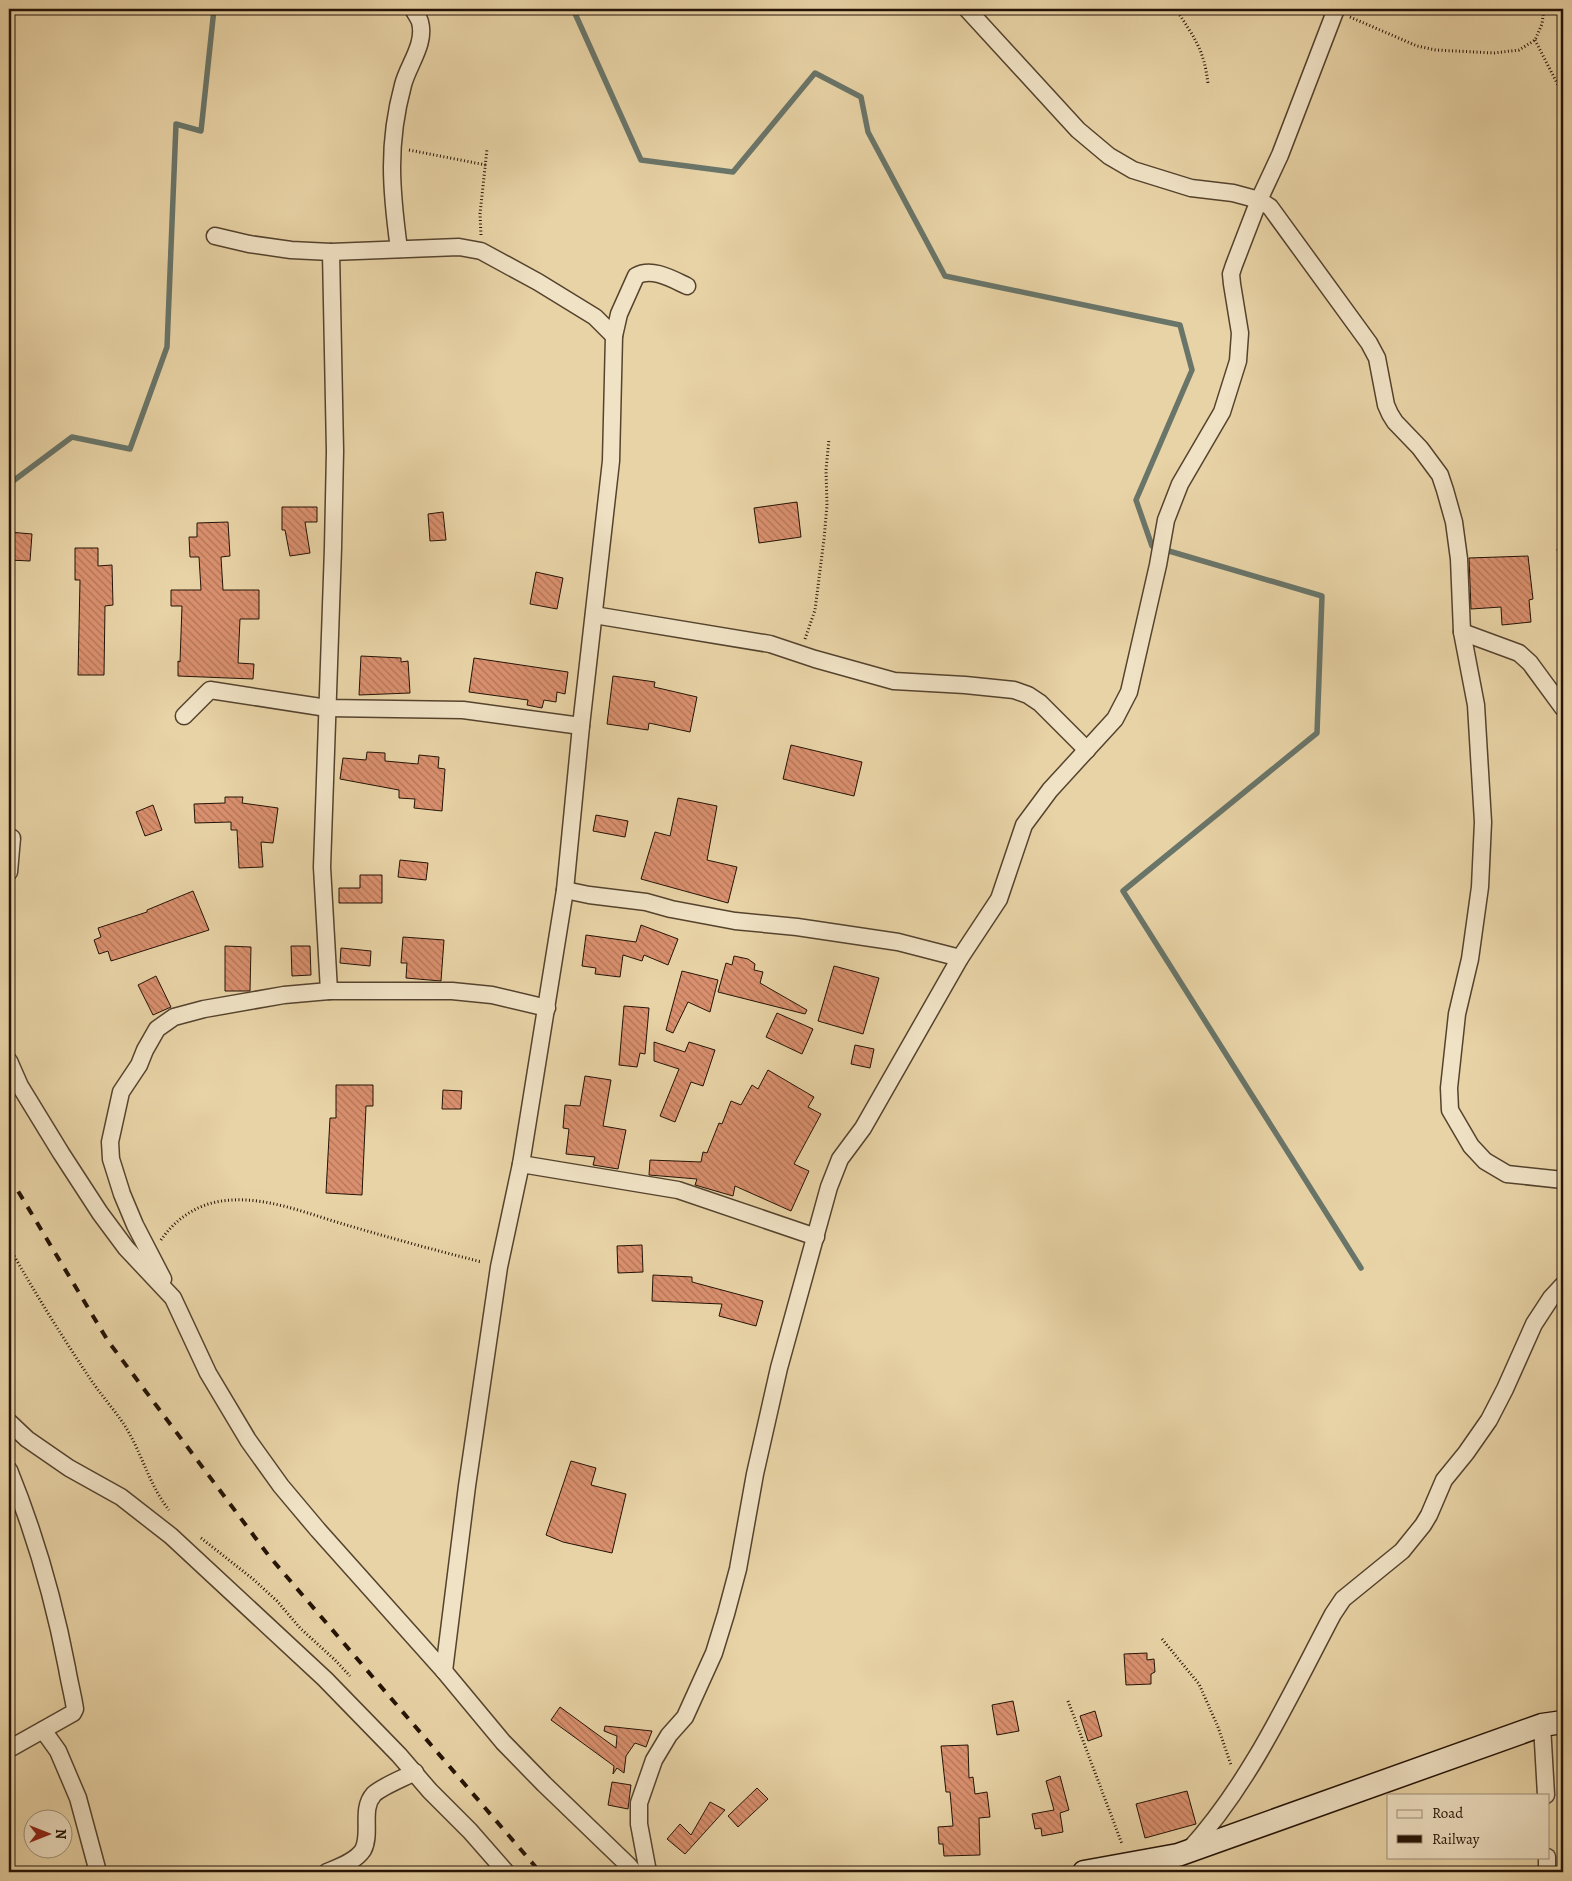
<svg xmlns="http://www.w3.org/2000/svg" width="1572" height="1881" viewBox="0 0 1572 1881" font-family="Alegreya,serif">
  <style>
    .lines { fill: none; stroke-linecap: round; stroke-linejoin: round }
    .stream { stroke: #697569; stroke-width: 5.5 }
    .building { fill: url(#building-back-hatch); stroke: #241306 }
    .street-casing { stroke: #55432e; stroke-width: 19 }
    .secondary-casing { stroke: #241306; stroke-width: 25 }
    .path { stroke: #241306; stroke-width: 3; stroke-dasharray: 1 2.5; stroke-linecap: butt }
    .street { stroke: #f0e2c5; stroke-width: 16 }
    .secondary { stroke: #f0e2c5; stroke-width: 22 }
    .rail { stroke: #241306; stroke-width: 4; stroke-dasharray: 9 9; stroke-linecap: butt }
  </style>
  <defs>
    <pattern id="building-back-hatch" width="6" height="6" patternUnits="userSpaceOnUse" patternTransform="scale(1.25)"><rect width="6" height="6" fill="#da906e"/><path d="M-1 5l2 2M0 0l6 6M5-1l2 2" fill="none" stroke="#b17458"/></pattern>
  </defs>
  <rect width="100%" height="100%" fill="#e8d3a6"/>
  <filter id="stains"><feTurbulence type="fractalNoise" baseFrequency=".004" numOctaves="4"/><feColorMatrix values="0 0 0 0 .2 0 0 0 0 .09 0 0 0 0 .02 0 0 0 .5 -.17"/></filter>
  <radialGradient id="worn" r=".72"><stop offset=".6" stop-color="#630" stop-opacity="0"/><stop offset="1" stop-color="#630" stop-opacity=".3"/></radialGradient>
  <g class="lines">
    <g class="stream">
      <polyline points="573,9 641,160 733,172 815,73 861,97 868,132 945,276 1180,325 1192,370 1136,500 1152,546 1322,596 1317,733 1123,891 1361,1268"/>
      <polyline points="9,484 72,437 130,449 167,347 176,124 201,131 214,9"/>
    </g>
  </g>
  <g class="building">
    <polygon points="797,502 801,537 759,543 754,508"/>
    <polygon points="282,507 317,507 317,522 305,522 310,553 290,556 285,530 282,530"/>
    <polygon points="443,512 446,540 430,541 428,514"/>
    <polygon points="228,522 230,556 221,557 223,590 259,590 259,619 240,619 238,663 254,664 253,679 178,676 178,661 180,662 182,606 171,606 171,590 201,590 199,557 190,557 189,537 197,537 197,523"/>
    <polygon points="9,532 32,534 30,561 9,560"/>
    <polygon points="75,548 98,548 98,566 112,565 113,605 105,606 104,675 78,675 80,580 75,580"/>
    <polygon points="1528,556 1533,599 1529,600 1531,622 1502,625 1501,607 1471,609 1469,558"/>
    <polygon points="536,572 563,578 557,609 530,604"/>
    <polygon points="361,656 401,658 401,662 408,661 410,693 359,695"/>
    <polygon points="474,658 568,672 565,694 557,692 556,702 544,700 542,708 527,705 528,700 469,692"/>
    <polygon points="613,676 655,682 654,687 697,697 690,732 649,723 648,730 607,724"/>
    <polygon points="791,745 862,762 854,796 783,779"/>
    <polygon points="367,752 385,753 385,761 418,764 419,755 439,757 438,768 445,769 442,811 414,808 415,799 399,798 399,790 340,779 343,758 366,760"/>
    <polygon points="225,797 243,797 242,803 278,808 273,843 261,842 263,867 239,868 237,830 231,830 231,822 195,823 194,804 225,803"/>
    <polygon points="678,798 717,806 707,860 737,867 728,903 641,879 655,832 670,836"/>
    <polygon points="153,805 162,830 145,836 136,812"/>
    <polygon points="596,815 628,821 625,837 593,831"/>
    <polygon points="400,860 428,863 426,880 398,877"/>
    <polygon points="360,875 382,875 382,903 339,903 339,888 360,888"/>
    <polygon points="193,891 209,930 111,961 108,951 99,954 94,940 101,937 98,928 147,912 147,910"/>
    <polygon points="641,925 678,939 668,965 644,955 642,961 623,955 620,977 595,974 596,968 582,966 586,935 636,942"/>
    <polygon points="403,937 444,940 441,981 406,978 407,963 401,963"/>
    <polygon points="225,946 251,947 250,991 225,991"/>
    <polygon points="291,946 310,946 311,975 292,976"/>
    <polygon points="341,948 371,951 370,966 340,963"/>
    <polygon points="734,956 748,959 755,964 754,970 763,972 760,983 807,1010 805,1014 718,992 726,963 732,965"/>
    <polygon points="834,966 879,978 863,1034 818,1021"/>
    <polygon points="682,971 718,980 710,1012 688,1002 673,1033 666,1030"/>
    <polygon points="156,976 171,1007 153,1015 138,985"/>
    <polygon points="624,1006 649,1008 645,1054 640,1053 637,1067 619,1065"/>
    <polygon points="777,1013 813,1029 802,1054 766,1037"/>
    <polygon points="654,1042 685,1052 689,1042 715,1050 703,1086 691,1082 675,1122 660,1116 679,1069 654,1061"/>
    <polygon points="855,1045 874,1049 870,1068 851,1064"/>
    <polygon points="768,1070 814,1097 808,1107 821,1114 794,1164 809,1171 791,1211 735,1186 733,1196 695,1185 697,1179 649,1175 650,1160 701,1162 703,1152 707,1153 719,1123 722,1124 731,1101 741,1105 752,1085 758,1089"/>
    <polygon points="585,1076 611,1080 603,1126 626,1130 618,1169 593,1165 595,1157 566,1154 569,1129 563,1128 565,1105 580,1106"/>
    <polygon points="336,1085 373,1085 373,1106 366,1106 362,1195 326,1193 330,1118 336,1118"/>
    <polygon points="443,1090 462,1091 461,1109 442,1109"/>
    <polygon points="642,1245 643,1272 618,1273 617,1246"/>
    <polygon points="653,1275 692,1277 692,1282 763,1301 756,1326 719,1316 722,1304 652,1301"/>
    <polygon points="571,1461 596,1468 591,1485 626,1494 612,1553 563,1542 546,1535"/>
    <polygon points="1147,1653 1147,1660 1154,1659 1155,1672 1151,1674 1151,1684 1126,1685 1124,1654"/>
    <polygon points="1013,1701 1019,1731 997,1735 992,1705"/>
    <polygon points="560,1707 616,1748 617,1736 604,1731 605,1726 652,1731 646,1747 635,1743 626,1756 624,1773 617,1768 613,1774 614,1766 551,1720"/>
    <polygon points="1095,1711 1102,1736 1088,1741 1080,1716"/>
    <polygon points="968,1745 969,1778 973,1777 975,1794 987,1792 990,1817 979,1818 980,1855 944,1856 943,1844 939,1844 938,1827 953,1826 950,1792 946,1792 941,1746"/>
    <polygon points="1060,1776 1069,1810 1060,1813 1063,1832 1042,1836 1041,1828 1035,1829 1032,1814 1054,1810 1046,1781"/>
    <polygon points="612,1782 631,1785 628,1809 608,1805"/>
    <polygon points="757,1788 768,1799 738,1827 728,1816"/>
    <polygon points="1187,1791 1196,1824 1145,1838 1136,1804"/>
    <polygon points="710,1802 725,1810 685,1854 667,1839 680,1824 691,1835"/>
  </g>
  <g class="lines">
    <g class="street-casing">
      <g id="street">
        <polyline points="967,9 1078,130 1109,156 1133,170 1191,188 1233,193 1259,200 1270,207 1369,343 1377,358 1386,405 1390,414 1395,422 1420,448 1440,475 1445,490 1454,522 1459,559 1462,632 1476,705 1483,822 1480,887 1470,959 1457,1014 1449,1088 1450,1110 1471,1146 1485,1161 1507,1174 1563,1180"/>
        <polyline points="215,236 249,244 291,250 331,252 459,247 481,251 538,282 595,317 614,336"/>
        <path d="M399 249C391 190 387 144 403 85 408 65 426 44 420 22 419 18 415 13 413 9"/>
        <polyline points="594,615 770,644 815,659 894,681 965,685 1014,690 1028,695 1040,703 1087,750"/>
        <polyline points="1462,632 1519,653 1530,663 1563,708"/>
        <polyline points="184,716 210,690 327,708 463,710 581,726"/>
        <polyline points="9,872 12,838"/>
        <polyline points="565,890 589,895 646,902 671,909 735,921 797,927 898,942 960,958"/>
        <polyline points="329,991 322,867 333,548 335,451 331,252"/>
        <polyline points="9,1061 20,1086 61,1153 100,1213 126,1248 173,1298 208,1373 248,1440 281,1486 318,1530 444,1671 503,1742 544,1784 628,1865 634,1872"/>
        <polyline points="521,1164 678,1190 816,1237"/>
        <polyline points="163,1279 135,1225 122,1194 111,1159 110,1142 121,1092 139,1065 145,1050 157,1029 174,1017 204,1009 284,995 329,991 452,991 492,995 547,1008"/>
        <polyline points="9,1422 27,1439 69,1468 121,1497 171,1536 325,1679 399,1755 430,1791 470,1831 506,1872"/>
        <path d="M9 1470C35 1534 54 1600 67 1668 69 1681 73 1695 75 1709L73 1713 9 1749"/>
        <path d="M444 1671 467 1486 499 1267 521 1164 565 890 581 726 611 461 614 336 619 314 636 276C652 267 672 279 687 286"/>
        <polyline points="1542,1725 1546,1795"/>
        <polyline points="43,1730 58,1751 78,1798 98,1872"/>
        <path d="M1189 1850C1251 1782 1290 1695 1333 1614L1343 1599 1402 1551 1423 1525 1429 1515 1444 1480 1466 1453 1489 1420 1505 1389 1534 1324 1551 1298 1563 1285"/>
        <polyline points="1547,1857 1547,1872"/>
        <path d="M327 1872C339 1867 356 1861 363 1850 372 1833 360 1809 374 1794 383 1786 404 1778 415 1772"/>
        <polyline points="648,1872 639,1824 639,1803 654,1760 669,1735 685,1717 714,1653 726,1614 738,1569 755,1474 779,1368 829,1187 840,1159 863,1128 960,958 999,899 1024,825 1050,790 1115,719 1129,692 1158,565 1166,520 1180,484 1222,412 1238,361 1240,333 1232,284 1231,274 1234,265 1259,200 1280,155 1336,9"/>
      </g>
    </g>
    <g class="secondary-casing">
      <polyline id="secondary" points="1084,1872 1178,1855 1542,1725 1563,1722"/>
    </g>
    <g class="path">
      <path d="M1176 9C1194 38 1204 48 1208 84"/>
      <polyline points="1350,17 1417,46 1436,50 1494,53 1519,50 1535,40 1542,24 1544,9"/>
      <polyline points="1535,40 1559,87 1563,100"/>
      <polyline points="409,150 486,165"/>
      <polyline points="481,235 480,214 487,149"/>
      <polyline points="1563,540 1558,550 1563,574"/>
      <polyline points="805,639 815,610 824,539 827,505 826,470 829,439"/>
      <path d="M161 1240C174 1221 193 1207 216 1202 261 1193 307 1214 350 1226 394 1239 438 1251 482 1262"/>
      <path d="M9 1247C34 1291 61 1335 89 1377 100 1394 114 1409 125 1426 142 1453 149 1485 169 1510"/>
      <polyline points="201,1538 253,1579 277,1601 300,1628 335,1660 350,1676"/>
      <polyline points="1162,1639 1199,1684 1218,1727 1231,1765"/>
      <polyline points="1068,1701 1122,1844"/>
    </g>
    <use href="#street" class="street"/>
    <use href="#secondary" class="secondary"/>
    <polyline class="rail" points="9,1176 108,1341 269,1556 540,1872"/>
  </g>
  <rect width="1572" height="1881" fill="none" stroke="#e8d3a6" stroke-width="30"/>
  <rect x="10" y="10" width="1552" height="1861" fill="none" stroke="#241306" stroke-width="2.5"/>
  <rect x="15" y="15" width="1542" height="1851" fill="none" stroke="#241306"/>
  <rect x="1387" y="1794" width="162" height="65" fill="#f0e2c5" stroke="#9e8f79"/>
  <rect x="1397" y="1810" width="25" height="8" fill="#f0e2c5" stroke="#9e8f79"/>
  <text x="1432" y="1818" font-size="15" fill="#241306">Road</text>
  <rect x="1397" y="1835" width="25" height="8" fill="#241306" stroke="#9e8f79"/>
  <text x="1432" y="1844" font-size="15" fill="#241306">Railway</text>
  <g transform="translate(48 1834) rotate(90)"><circle r="24" fill="#f0e2c5" stroke="#9e8f79"/>
  <path d="M0-4L9 19L0 12L-9 19Z" fill="#8f2418"/>
  <text y="-8" font-size="14" font-weight="bold" text-anchor="middle" fill="#241306">N</text>
  </g>
  <rect width="100%" height="100%" filter="url(#stains)"/>
  <rect width="100%" height="100%" fill="url(#worn)"/>
</svg>
